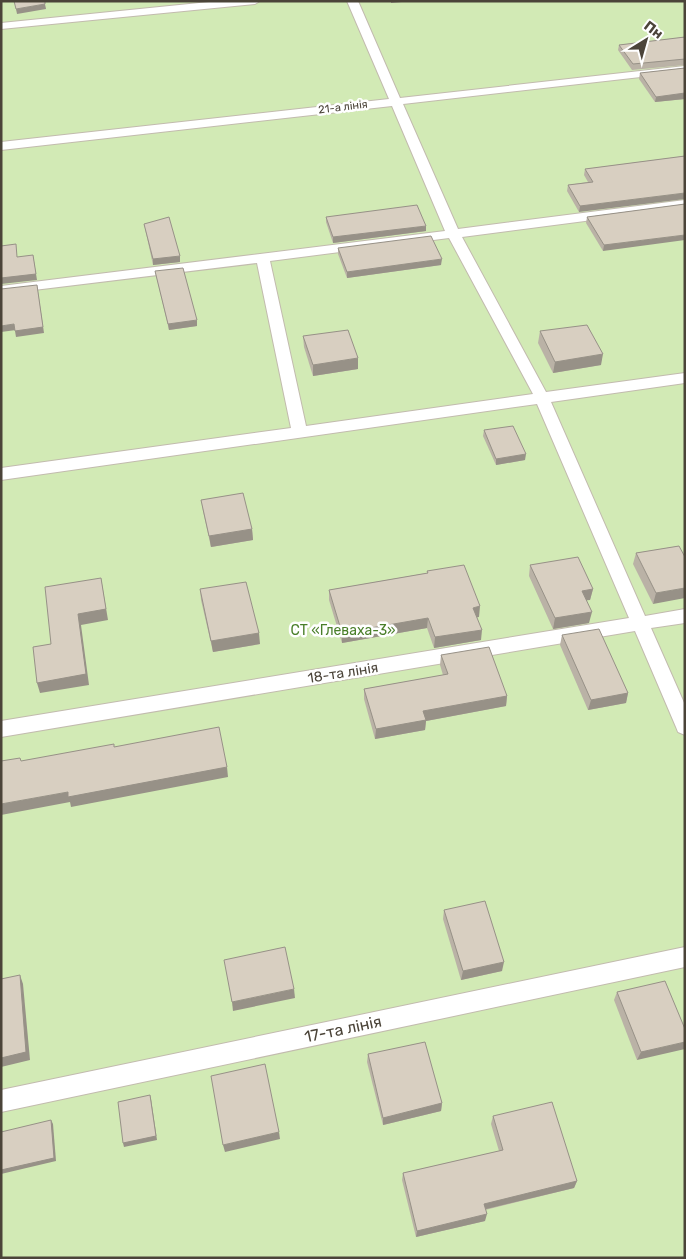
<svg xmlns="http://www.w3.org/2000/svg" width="686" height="1259" viewBox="0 0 686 1259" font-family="Rubik,sans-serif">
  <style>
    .green { fill: #d2eab5 }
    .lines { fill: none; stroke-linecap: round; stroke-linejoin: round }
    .service-casing { stroke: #c2bbae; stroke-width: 2 }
    .service { fill: #fff; fill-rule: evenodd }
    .wall { fill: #bab2a6 }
    .shaded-wall { fill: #979187 }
    .building { fill: #d8cfc1; stroke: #979187 }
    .labels { text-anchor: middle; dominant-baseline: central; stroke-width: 5; stroke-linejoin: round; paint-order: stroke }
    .far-street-label { font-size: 11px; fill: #4b4439; stroke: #fff }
    .park-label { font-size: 14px; fill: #4a7f2a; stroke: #fff }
    .street-label { font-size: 14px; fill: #4b4439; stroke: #fff }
    .near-street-label { font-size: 16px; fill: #4b4439; stroke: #fff }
  </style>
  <rect width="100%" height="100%" fill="#f6f3ec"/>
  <rect class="green" x="1" y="1" width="684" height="1257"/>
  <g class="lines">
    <g class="service-casing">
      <g id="service">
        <polygon points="219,1 260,1 255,4 1,29 1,23"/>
        <path d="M347 1H358L400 98 685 66V72L403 104 458 229 685 200V208L462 237 546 392 685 373V383L551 402 645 616 685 609V623L651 628 685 705V735L678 732 676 727 635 631 1 737V721L629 618 537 404 1 480V468L291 428 257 263 1 294V286L445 231 392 106 1 150V142L389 99ZM449 238 533 394 306 426 270 261Z"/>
        <polygon points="685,947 685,967 1,1112 1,1090"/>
      </g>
    </g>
    <use href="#service" class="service"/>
  </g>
  <g class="wall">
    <polygon points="685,37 685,65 632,70 618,50 619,45"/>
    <polygon points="685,68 685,99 655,102 639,79 640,73"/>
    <polygon points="685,156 579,212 567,191 568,185 588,182 584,175 585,169"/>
    <polygon points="685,204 603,251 586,223 587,217"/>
    <polygon points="326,217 426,231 333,243 326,222"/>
    <polygon points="144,224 180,262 153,265"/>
    <polygon points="338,248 441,265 347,278 338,254"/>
    <polygon points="155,271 197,326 169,330"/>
    <polygon points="540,331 601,365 553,373 538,343"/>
    <polygon points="303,336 358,369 313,376 304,347"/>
    <polygon points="484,430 525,460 496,465 483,436"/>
    <polygon points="201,500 252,529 253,540 211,547 203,511"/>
    <polygon points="679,546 653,604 633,564 636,553"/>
    <polygon points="530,565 593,589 590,600 586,600 589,623 553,629 529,576"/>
    <polygon points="427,571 479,617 477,617 481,640 434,648 427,628 342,643 329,600 329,590 427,573"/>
    <polygon points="200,589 260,644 213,652 201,600"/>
    <polygon points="562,635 628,693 626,703 588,710 560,645"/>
    <polygon points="441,655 507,696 506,706 426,721 425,730 375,739 364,699 364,689 443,675 440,665"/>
    <polygon points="444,910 502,971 461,980 443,919"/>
    <polygon points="617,992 685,1029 637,1060 614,1000"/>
    <polygon points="368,1054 442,1103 441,1111 383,1125 367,1062"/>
    <polygon points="493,1116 577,1181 574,1188 485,1210 485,1221 416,1237 402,1180 403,1173 499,1151 491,1124"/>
  </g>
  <g class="shaded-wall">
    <polygon points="391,1 412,1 391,3"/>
    <polygon points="45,4 46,9 17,14 16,9"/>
    <polygon points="685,93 685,99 655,102 656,97"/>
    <polygon points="685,193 685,199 579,212 580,206"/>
    <polygon points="426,226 426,231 333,243 333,237"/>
    <polygon points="685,235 685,240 603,251 604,245"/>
    <polygon points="33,255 37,280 1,284 1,278"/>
    <polygon points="180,256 180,262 153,265 153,259"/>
    <polygon points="442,259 441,265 347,278 347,272"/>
    <polygon points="37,285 44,333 16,337 15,331"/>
    <polygon points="197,320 197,326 169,330 168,324"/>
    <polygon points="14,324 16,330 1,332 1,326"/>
    <polygon points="603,354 601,365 553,373 555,362"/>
    <polygon points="358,358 358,369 313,376 313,365"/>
    <polygon points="526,454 525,460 496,465 496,459"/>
    <polygon points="252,529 253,540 211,547 209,536"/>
    <polygon points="101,578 108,620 81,625 89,685 40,693 37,683 78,614"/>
    <polygon points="685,588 685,598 653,604 656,593"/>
    <polygon points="593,589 590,600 580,601 582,591"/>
    <polygon points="480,606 479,617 472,618 473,608"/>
    <polygon points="592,612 589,623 553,629 555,618"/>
    <polygon points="428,618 427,628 342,643 342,633"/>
    <polygon points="482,630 481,640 434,648 435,637"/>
    <polygon points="259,633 260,644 213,652 211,641"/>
    <polygon points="628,693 626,703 588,710 591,700"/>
    <polygon points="507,696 506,706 426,721 425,730 375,739 376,729 423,711"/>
    <polygon points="227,767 228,777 71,807 70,802 1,815 1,804 68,792"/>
    <polygon points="504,962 502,971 461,980 463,971"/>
    <polygon points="20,975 23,984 30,1060 1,1067 1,1058"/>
    <polygon points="294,989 295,998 233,1011 232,1002"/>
    <polygon points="685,1042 685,1049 637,1060 641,1052"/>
    <polygon points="150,1095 151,1099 157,1140 124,1147 123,1143"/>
    <polygon points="442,1103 441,1111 383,1125 383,1118"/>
    <polygon points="51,1120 53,1124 56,1161 1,1174 1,1170"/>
    <polygon points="279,1132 280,1139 225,1152 223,1145"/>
    <polygon points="577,1181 574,1188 482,1210 484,1204"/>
    <polygon points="487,1214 485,1221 416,1237 417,1231"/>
  </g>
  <g class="building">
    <polygon points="14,1 45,1 45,4 16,9"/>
    <polygon points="685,37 685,59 633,64 619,45"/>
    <polygon points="685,68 685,93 656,97 640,73"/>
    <polygon points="685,156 685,193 580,206 568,185 593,182 585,169"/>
    <polygon points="685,204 685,235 604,245 587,217"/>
    <polygon points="417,205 426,226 333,237 326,217"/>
    <polygon points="169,217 180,256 153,259 144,224"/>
    <polygon points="431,236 442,259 347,272 338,248"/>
    <polygon points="16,244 17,257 33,255 36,274 1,278 1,246"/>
    <polygon points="183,268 197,320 168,324 155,271"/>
    <polygon points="37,285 43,327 15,331 14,324 1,326 1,289"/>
    <polygon points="587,325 603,354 555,362 540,331"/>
    <polygon points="348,330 358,358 313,365 303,336"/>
    <polygon points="513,426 526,454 496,459 484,430"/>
    <polygon points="243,493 252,529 209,536 201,500"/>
    <polygon points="679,546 685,557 685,588 656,593 636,553"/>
    <polygon points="578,557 593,589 582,591 592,612 555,618 530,565"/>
    <polygon points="464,565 480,606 473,608 482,630 435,637 428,618 342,633 329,590 428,573 427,571"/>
    <polygon points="101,578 106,609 78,614 86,674 37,683 33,647 51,644 45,587"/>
    <polygon points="246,582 259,633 211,641 200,589"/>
    <polygon points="599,629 628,693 591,700 562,635"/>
    <polygon points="489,647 507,696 423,711 426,720 376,729 364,689 448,674 441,655"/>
    <polygon points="219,727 227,767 68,797 68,792 1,804 1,761 20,758 21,761 114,744 114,747"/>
    <polygon points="485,901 504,962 463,971 444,910"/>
    <polygon points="285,947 294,989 232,1002 224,960"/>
    <polygon points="20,975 26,1052 1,1058 1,979"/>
    <polygon points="665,981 685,1029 685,1042 641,1052 617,992"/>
    <polygon points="425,1042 442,1103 383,1118 368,1054"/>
    <polygon points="265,1064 279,1132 223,1145 211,1076"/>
    <polygon points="150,1095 156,1136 123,1143 118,1102"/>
    <polygon points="552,1102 577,1181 484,1204 487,1214 417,1231 403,1173 503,1150 493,1116"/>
    <polygon points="51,1120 54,1158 1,1170 1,1132"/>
  </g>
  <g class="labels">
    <g class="far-street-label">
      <text transform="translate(343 107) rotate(-7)">21-а лінія</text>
    </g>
    <g class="park-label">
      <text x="343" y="630">СТ «Глеваха-3»</text>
    </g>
    <g class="street-label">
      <text transform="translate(343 673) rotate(-9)">18-та лінія</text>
    </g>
    <g class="near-street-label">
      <text transform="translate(343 1029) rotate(-12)">17-та лінія</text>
    </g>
  </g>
  <rect width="686" height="1259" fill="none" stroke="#4b4439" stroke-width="5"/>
  <g transform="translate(646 40) rotate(37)" stroke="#ffffff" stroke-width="4" paint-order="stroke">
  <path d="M0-4L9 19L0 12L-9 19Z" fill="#4b4439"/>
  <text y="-8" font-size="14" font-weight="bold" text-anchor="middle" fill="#4b4439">Пн</text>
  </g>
</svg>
